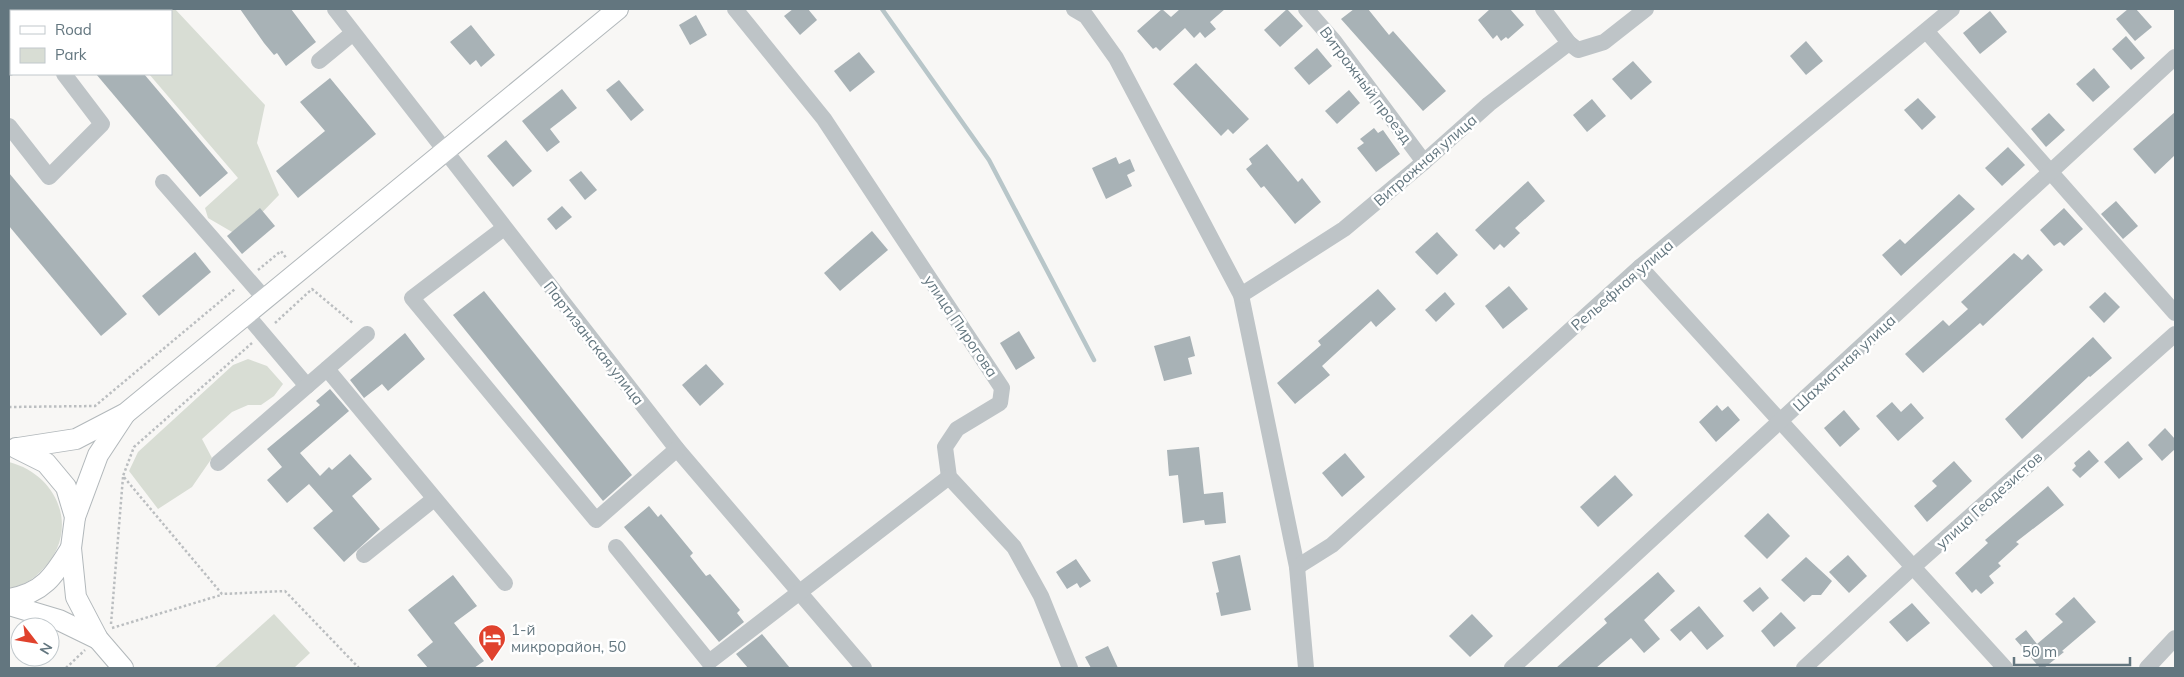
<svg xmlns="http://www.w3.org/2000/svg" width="2184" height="677" viewBox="0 0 2184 677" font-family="Mulish,sans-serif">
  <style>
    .green { fill: #d8ddd4 }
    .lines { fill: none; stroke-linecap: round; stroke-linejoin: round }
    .stream { stroke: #b8c6c9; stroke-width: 4.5 }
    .building { fill: #a8b2b6 }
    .major-casing { stroke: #b2b8bb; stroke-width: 22 }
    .path { stroke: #bbbec0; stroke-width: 2.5; stroke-dasharray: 2.5 2.5; stroke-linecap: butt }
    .minor { stroke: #bec4c7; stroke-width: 16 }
    .major { stroke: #fff; stroke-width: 20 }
    .labels { text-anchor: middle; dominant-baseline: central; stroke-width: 5; stroke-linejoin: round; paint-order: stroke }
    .street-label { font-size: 15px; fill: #63767f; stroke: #fff }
    .poi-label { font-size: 15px; fill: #63767f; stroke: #fff; text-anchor: start }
  </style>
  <rect width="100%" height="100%" fill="#f8f7f5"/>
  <g class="green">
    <polygon points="20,9 70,9 67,11 17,11"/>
    <polygon points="94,9 175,9 265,105 257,143 279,195 239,236 208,218 205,208 238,178 149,74 171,74 171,11 96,11"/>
    <polygon points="11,16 11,58 9,60 9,19"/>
    <polygon points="248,359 267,366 283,384 274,396 261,405 248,405 232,412 202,439 212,458 192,487 158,509 129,471 138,452 233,365"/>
    <path d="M9 462C59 475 81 531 42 570 34 579 21 587 9 588Z"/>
    <polygon points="274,614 310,653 294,668 214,668"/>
  </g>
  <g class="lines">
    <polyline class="stream" points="882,9 989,160 1094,360"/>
  </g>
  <g class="building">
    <polygon points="240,9 291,9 316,42 286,66 277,53 274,55 264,43"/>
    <polygon points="793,9 808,9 817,20 800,35 784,16"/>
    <polygon points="1162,9 1171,17 1180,9 1225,9 1210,22 1216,29 1205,38 1200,32 1194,38 1185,28 1160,51 1156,47 1153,49 1137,31"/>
    <polygon points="1287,9 1303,26 1280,47 1264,30"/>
    <polygon points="1354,9 1368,9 1389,35 1393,31 1446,91 1423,111 1341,19"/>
    <polygon points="1490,9 1510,9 1524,25 1508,39 1506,37 1501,41 1497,35 1493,39 1478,20"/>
    <polygon points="2128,9 2136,9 2152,27 2135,41 2116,19"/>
    <polygon points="1990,11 2007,32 1980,54 1963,33"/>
    <polygon points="696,15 707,35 690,45 679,25"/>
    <polygon points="471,25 495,55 481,67 476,60 470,65 450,42"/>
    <polygon points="2126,36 2145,58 2131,70 2112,49"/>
    <polygon points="1806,41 1823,61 1806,75 1790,56"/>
    <polygon points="1317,48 1332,66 1309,85 1294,68"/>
    <polygon points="859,52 875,72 850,92 834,71"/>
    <polygon points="1633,61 1652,82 1631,100 1612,79"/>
    <polygon points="1196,63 1249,119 1233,134 1228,129 1221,136 1173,84"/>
    <polygon points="2094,68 2110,87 2093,102 2076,84"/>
    <polygon points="96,74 144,74 228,173 200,197"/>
    <polygon points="330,78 376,134 298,198 276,171 325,131 300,102"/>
    <polygon points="619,80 644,110 631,121 606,90"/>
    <polygon points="562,89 577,108 550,129 560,142 547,152 522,121"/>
    <polygon points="1349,90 1360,103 1337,124 1325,111"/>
    <polygon points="1918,98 1936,117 1922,130 1904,110"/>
    <polygon points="1592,99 1606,116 1587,132 1573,115"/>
    <polygon points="2175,112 2175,155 2155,174 2133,149"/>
    <polygon points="2049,113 2065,130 2046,147 2031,129"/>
    <polygon points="1374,128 1378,133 1383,130 1400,154 1376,172 1357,148 1364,143 1360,139"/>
    <polygon points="506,140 532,171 513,187 487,156"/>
    <polygon points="1267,144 1298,182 1302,178 1321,202 1295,224 1264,186 1261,188 1246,169 1252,164 1249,159"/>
    <polygon points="2008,147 2025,165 2002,186 1985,168"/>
    <polygon points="1116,157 1119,164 1130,159 1135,171 1127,175 1132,186 1106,199 1092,168"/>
    <polygon points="581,171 597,190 585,200 569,180"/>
    <polygon points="9,173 127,314 101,336 9,226"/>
    <polygon points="1528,181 1545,201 1515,228 1520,233 1504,248 1500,244 1494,250 1475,230"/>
    <polygon points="1959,194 1975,209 1901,276 1882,255 1900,239 1905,244"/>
    <polygon points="2116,201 2138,226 2123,239 2101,214"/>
    <polygon points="562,206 572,217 556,230 547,219"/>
    <polygon points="260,208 275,226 242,254 227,236"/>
    <polygon points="2064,208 2083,229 2064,246 2060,242 2054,246 2040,230"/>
    <polygon points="872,231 888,250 840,291 824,273"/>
    <polygon points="1437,232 1458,255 1437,275 1415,252"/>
    <polygon points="195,252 211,272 159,316 142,296"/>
    <polygon points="2014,253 2022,260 2028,254 2043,270 1983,326 1980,323 1923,373 1905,354 1943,320 1949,326 1968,309 1961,302"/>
    <polygon points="1509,286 1528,309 1503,329 1485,306"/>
    <polygon points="1378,289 1396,309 1376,327 1371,321 1322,366 1330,375 1295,404 1277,383 1321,345 1318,341"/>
    <polygon points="484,291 632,475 603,501 453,315"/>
    <polygon points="1445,292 1455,304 1436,322 1425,310"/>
    <polygon points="2105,292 2120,307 2104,323 2089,307"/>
    <polygon points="1019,331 1035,358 1016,370 1000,343"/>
    <polygon points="405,333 425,359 388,391 382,384 364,398 350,380"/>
    <polygon points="1190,336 1195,356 1188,358 1192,374 1164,381 1154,346"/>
    <polygon points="2093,337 2112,358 2090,377 2089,376 2022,439 2005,419"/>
    <polygon points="706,364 724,384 700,406 682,385"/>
    <polygon points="330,389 349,411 300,453 320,476 329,467 332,470 350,454 372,479 352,496 380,529 344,562 313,528 333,511 309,484 287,503 267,480 282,467 267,449 320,405 316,401"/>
    <polygon points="1892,402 1901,412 1911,403 1924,418 1898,441 1876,416"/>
    <polygon points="1717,405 1722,411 1728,406 1740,420 1716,442 1699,422"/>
    <polygon points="1844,410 1860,429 1840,447 1824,428"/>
    <polygon points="2165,428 2175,439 2175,449 2162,461 2148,445"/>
    <polygon points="2128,441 2143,459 2119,479 2104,462"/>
    <polygon points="1199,447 1204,494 1223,492 1226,523 1205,525 1204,520 1183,523 1178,475 1169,476 1167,450"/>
    <polygon points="2089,450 2099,461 2080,478 2072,470 2076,466 2074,463"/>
    <polygon points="1345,453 1365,477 1342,497 1322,473"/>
    <polygon points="1954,461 1972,481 1927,522 1914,506 1937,486 1932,481"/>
    <polygon points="1615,475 1633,495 1598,527 1580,507"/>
    <polygon points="2048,486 2064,505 2016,542 2019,544 1998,563 2001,566 1989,576 1994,583 1981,594 1976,589 1972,593 1955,573 1988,543 1985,540"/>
    <polygon points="649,506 658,517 661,514 693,553 690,556 706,576 710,574 740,610 737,613 744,622 719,642 624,527"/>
    <polygon points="1768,513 1790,536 1767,559 1744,536"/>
    <polygon points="1240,555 1251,610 1221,616 1216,593 1219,592 1212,562"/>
    <polygon points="1848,555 1867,576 1849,593 1829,572"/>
    <polygon points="1806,557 1832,581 1821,595 1812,595 1804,602 1781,580"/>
    <polygon points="1076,559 1091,581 1080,588 1077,583 1067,589 1056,572"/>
    <polygon points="1658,572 1675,591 1644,620 1660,639 1644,653 1631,638 1596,668 1556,668 1607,623 1604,619"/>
    <polygon points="453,575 477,606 454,623 484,661 474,668 428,668 417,655 433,642 408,610"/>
    <polygon points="1760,587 1769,598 1753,612 1743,601"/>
    <polygon points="2074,597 2096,622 2062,651 2064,652 2044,668 2040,668 2015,639 2026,630 2037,644 2063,622 2055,614"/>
    <polygon points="1912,603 1930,623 1907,642 1889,622"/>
    <polygon points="1699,606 1724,636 1707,650 1691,631 1680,641 1670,630"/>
    <polygon points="1781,612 1796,628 1774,647 1761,631"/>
    <polygon points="1472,614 1493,636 1470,657 1449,636"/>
    <polygon points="762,634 790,668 748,668 736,654"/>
    <polygon points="1108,646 1118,668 1091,668 1085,657"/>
  </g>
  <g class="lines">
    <g class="major-casing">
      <g id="major">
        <polyline points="16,448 46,463 66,487 75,517 71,548 76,597 98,639 123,668"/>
        <polyline points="18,448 76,439 126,413 618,9"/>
        <polyline points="75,517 98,455 125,414"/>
        <path d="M9 599C43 593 54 576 71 548"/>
        <polyline points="9,605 59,620 98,639"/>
      </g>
    </g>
    <g class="path">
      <polyline points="258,270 281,251 287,259"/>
      <polyline points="275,323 312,289 354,324"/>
      <polyline points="252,343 134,447 123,476 222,594 285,591 359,668"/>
      <polyline points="9,407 95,406 235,289"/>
      <polyline points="111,624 123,477"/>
      <polyline points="112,628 221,595"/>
      <polyline points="66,668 85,650"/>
    </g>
    <g class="minor">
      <polyline points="335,9 677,449 864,668"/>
      <polyline points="735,9 824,119 1002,388 1000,403 957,429 945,447 949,477 1014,547 1041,596 1070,668"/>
      <polyline points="1074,9 1086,16 1116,58 1241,295 1297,567 1306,668"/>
      <polyline points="1306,9 1334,41 1424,162"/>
      <polyline points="76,11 78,9"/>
      <polyline points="1927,32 2175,313"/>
      <polyline points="1569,43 1578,50 1604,42 1646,9"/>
      <polyline points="319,61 353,33"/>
      <polyline points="9,68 11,66"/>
      <polyline points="9,126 49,177 102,124 64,74"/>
      <polyline points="163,182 266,300"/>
      <polyline points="504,228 412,298 596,520 677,449"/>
      <polyline points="1640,267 2005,668"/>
      <polyline points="1241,295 1344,229 1424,162 1489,104 1569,43 1543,9"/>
      <polyline points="247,315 307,386"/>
      <polyline points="327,369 505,583"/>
      <polyline points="218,463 367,334"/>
      <polyline points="616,547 709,662 949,477"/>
      <polyline points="364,555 434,499"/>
      <polyline points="1297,567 1332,545 1640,267 1952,9"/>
      <polyline points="1512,668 2175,57"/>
      <polyline points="1804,668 1912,568 2175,334"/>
      <polyline points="2147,668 2175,638"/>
    </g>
    <use href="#major" class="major"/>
  </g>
  <defs>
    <g id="hotel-pin" transform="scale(1.4375)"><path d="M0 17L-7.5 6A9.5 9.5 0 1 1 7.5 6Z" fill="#e0422d" stroke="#fff"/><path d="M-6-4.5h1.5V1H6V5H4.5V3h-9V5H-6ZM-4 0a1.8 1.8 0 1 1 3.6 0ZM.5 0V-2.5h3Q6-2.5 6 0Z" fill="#fff"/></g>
  </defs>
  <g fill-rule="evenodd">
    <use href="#hotel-pin" x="492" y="638"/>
  </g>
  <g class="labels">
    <g class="street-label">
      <text transform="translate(1366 85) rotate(53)">Витражный проезд</text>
      <text transform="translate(1425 160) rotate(-41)">Витражная улица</text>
      <text transform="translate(1622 285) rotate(-41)">Рельефная улица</text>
      <text transform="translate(961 326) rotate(56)">улица Пирогова</text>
      <text transform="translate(594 343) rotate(52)">Партизанская улица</text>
      <text transform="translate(1844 363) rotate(-43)">Шахматная улица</text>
      <text transform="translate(1989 500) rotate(-42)">улица Геодезистов</text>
    </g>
    <g class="poi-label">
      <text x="511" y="629">1-й<tspan x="511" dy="17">микрорайон, 50</tspan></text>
    </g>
  </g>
  <rect width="2184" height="677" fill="none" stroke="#63767f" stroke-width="20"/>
  <rect x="10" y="10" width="162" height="65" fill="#ffffff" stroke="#c1c8cc"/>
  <rect x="20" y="26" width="25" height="8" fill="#ffffff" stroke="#c1c8cc"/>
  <text x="55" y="35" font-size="15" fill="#63767f">Road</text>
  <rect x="20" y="48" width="25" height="15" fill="#d8ddd4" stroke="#c1c8cc"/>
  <text x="55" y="60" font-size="15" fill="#63767f">Park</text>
  <g transform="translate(35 642) rotate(121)"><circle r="24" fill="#ffffff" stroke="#c1c8cc"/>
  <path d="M0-4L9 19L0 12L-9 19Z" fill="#e0422d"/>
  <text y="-8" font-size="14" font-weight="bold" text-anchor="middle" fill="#63767f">N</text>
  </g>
  <path d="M2014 657v8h116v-8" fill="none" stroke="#63767f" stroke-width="2.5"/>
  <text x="2022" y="657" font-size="15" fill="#63767f" stroke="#ffffff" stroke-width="4" paint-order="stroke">50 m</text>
</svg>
